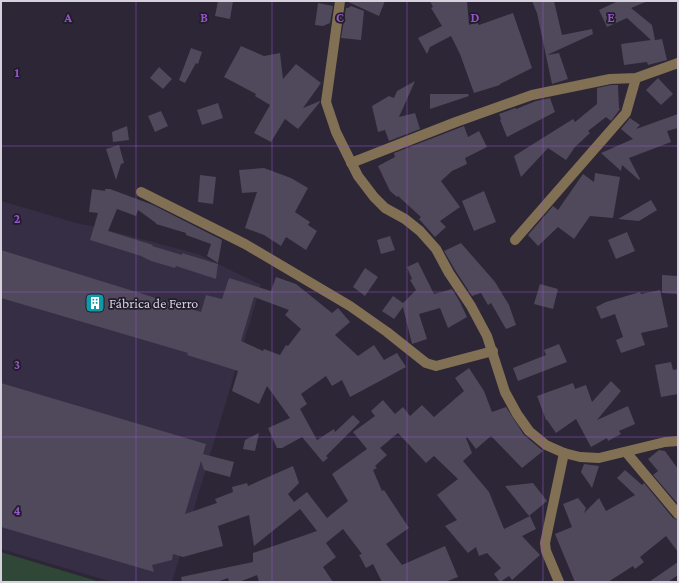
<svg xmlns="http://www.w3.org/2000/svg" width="679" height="583" viewBox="0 0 679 583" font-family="'Crimson Pro',serif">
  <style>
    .built { fill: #362e44 }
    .green { fill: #304737 }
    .building { fill: #4f495b; fill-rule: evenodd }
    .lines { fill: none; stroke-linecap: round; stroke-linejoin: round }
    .minor { stroke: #817054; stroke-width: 10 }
    .grid { fill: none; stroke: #9256c6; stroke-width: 1; stroke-opacity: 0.55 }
    .labels { text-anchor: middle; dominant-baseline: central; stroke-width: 3.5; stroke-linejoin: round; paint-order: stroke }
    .poi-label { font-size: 14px; fill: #d5d2dd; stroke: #221c2c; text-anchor: start }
    .grid-label { font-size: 13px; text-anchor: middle; font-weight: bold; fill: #9256c6; stroke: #221c2c; stroke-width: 3.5; stroke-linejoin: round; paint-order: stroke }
  </style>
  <rect width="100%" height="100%" fill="#2c2636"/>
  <polygon class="built" points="1,201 80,224 92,226 198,254 261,285 172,582 112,582 1,549"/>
  <polygon class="green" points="1,552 100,582 1,582"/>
  <g class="building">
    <polygon points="218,1 233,1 230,19 215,16"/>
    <polygon points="346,1 385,1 379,16"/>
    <polygon points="430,1 467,1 469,25 477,22 479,25 513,13 532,68 500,84 500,85 474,93 460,54 451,36 430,47 427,54 418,38 442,26 431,8 433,7"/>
    <polygon points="532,1 554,1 562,35 592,29 593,34 547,55 559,53 568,79 552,84 537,13"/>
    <polygon points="618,1 648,1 631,8 652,25 655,40 662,39 667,60 648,65 647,62 624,65 621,44 651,40 627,18 607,27 599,10"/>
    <polygon points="318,3 333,6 330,23 323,26 315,25"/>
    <polygon points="351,6 364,11 361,40 341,38 346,8 348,8"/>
    <polygon points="241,46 264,56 280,53 283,79 296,64 321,83 303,108 320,101 320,102 298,129 285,119 271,142 254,133 270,105 255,96 256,94 224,77"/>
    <polygon points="191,48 202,52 198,64 196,63 185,83 179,80"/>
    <polygon points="159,67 172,79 163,89 150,78"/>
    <polygon points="658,78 673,94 661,105 646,90"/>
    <polygon points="415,81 399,117 415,113 420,129 389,141 385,130 378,132 372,106 389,96 394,98 397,91"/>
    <polygon points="611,85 618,85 619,108 620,109 611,121 606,117 588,131 590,133 575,147 566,160 548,148 521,177 514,156 573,119 575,122 597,104 597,88"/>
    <polygon points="430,94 468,94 469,96 430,109"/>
    <polygon points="550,98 555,112 507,137 500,120 501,119 499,114 515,108 516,109 536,101"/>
    <polygon points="218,103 223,118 202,125 197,110"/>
    <polygon points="161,111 168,126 155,132 148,116"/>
    <polygon points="678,114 678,128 667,131 671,142 629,158 640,179 639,180 622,165 621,171 601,153 633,139 621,129 630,118 640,125 636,129"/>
    <polygon points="127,126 129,140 113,142 112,132"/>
    <polygon points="464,126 468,137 479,131 487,147 465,158 467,164 452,171 441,181 460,207 440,221 446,227 435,237 419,219 421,217 398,196 397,197 390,191 378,166 395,157 394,153"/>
    <polygon points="119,145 124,163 121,164 116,180 106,149"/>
    <polygon points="264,168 291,178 308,188 295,212 310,222 308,225 317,231 306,250 286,237 281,246 264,235 245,228 257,192 242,193 239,170"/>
    <polygon points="595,173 620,177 613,218 590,216 574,239 558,227 538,246 528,235 553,206 558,210 583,174 594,182"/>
    <polygon points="200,175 216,177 213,204 198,202"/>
    <polygon points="92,189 105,191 105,189 110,189 153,205 222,240 218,263 207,256 211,244 186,235 186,233 156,224 156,223 138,210 136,216 117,209 108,231 153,245 152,246 182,255 182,253 218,264 216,279 176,266 175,268 151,261 141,256 90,240 98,213 89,212"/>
    <polygon points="484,191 496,222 474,231 462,201"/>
    <polygon points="651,200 657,210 639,221 618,219"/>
    <polygon points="627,232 635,251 616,259 608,240"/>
    <polygon points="390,236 395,250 381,254 377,240"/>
    <polygon points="461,243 495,282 509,305 516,325 506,329 491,303 488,305 481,293 472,296 455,270 444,251"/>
    <path d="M1 250 201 312 206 295 222 299 229 278 271 291 276 277 296 284 332 313 338 308 350 322 335 335 358 356 374 345 384 360 397 353 406 367 350 397 342 380 332 386 326 376 301 394 307 404 300 409 317 440 334 429 335 432 353 415 360 422 326 456 328 458 323 462 302 437 282 448H277L268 428 290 418 267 386 259 404 232 391 238 371 187 355 188 353 1 298ZM254 297 289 310 285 315 301 329 288 346 286 345 280 355 264 349 263 351 241 341Z"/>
    <polygon points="418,262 434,294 452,289 460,302 467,317 448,328 440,308 419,314 427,339 412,344 403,307 394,319 382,311 393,296 403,303 416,290 410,280 412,279 407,267"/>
    <polygon points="365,268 378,277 365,296 353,287"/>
    <polygon points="662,275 678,276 678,294 662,293"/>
    <polygon points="540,284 558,289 553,309 534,304"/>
    <polygon points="660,290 668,327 641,333 645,345 621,353 616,340 623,337 615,314 601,319 596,307 606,302 640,292 641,294"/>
    <polygon points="559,344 567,362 518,381 513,368 546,355 544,350"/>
    <polygon points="671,362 673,370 678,369 678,394 661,397 655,365"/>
    <polygon points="469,368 484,391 492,412 506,407 524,435 543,451 522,468 491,436 476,449 467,437 466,438 472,453 463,461 489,492 504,529 530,516 536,529 522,536 540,555 512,580 509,576 500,582 494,574 501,568 487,553 479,556 476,547 468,553 445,526 457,520 437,495 458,479 434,456 426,463 398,433 380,448 387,455 375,466 377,468 373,470 382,491 384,490 409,528 386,544 402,565 445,546 458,577 445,582 382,582 373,564 366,568 359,555 362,554 343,529 326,543 336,557 323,567 333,582 259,582 257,575 239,582 229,582 228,578 217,582 182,582 181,577 253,562 253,553 317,531 300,509 254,546 249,515 218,526 223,546 183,557 173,554 172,560 152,565 154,572 1,527 1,383 206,444 203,454 234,462 230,477 204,470 201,461 185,514 217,503 215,499 233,492 232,487 247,483 248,486 293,466 299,483 288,494 294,502 307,492 327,518 348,501 332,474 367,449 353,432 375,416 371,411 383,400 395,414 403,407 410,416 422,405 434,417 464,391 455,378"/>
    <polygon points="611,381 621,391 597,420 628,406 635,424 619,431 621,434 608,441 607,438 591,447 576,419 556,433 547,420 546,420 537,396 573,383 575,389 586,385 592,402"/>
    <polygon points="259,433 255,451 243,449 245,440"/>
    <polygon points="659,450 665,451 678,469 678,504 653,475 658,471 648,459"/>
    <polygon points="584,464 599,466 592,488 581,472"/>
    <polygon points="625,470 642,485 644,483 673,518 678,520 678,552 666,536 640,557 644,562 635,569 633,566 608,582 575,582 555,534 572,527 563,504 578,498 586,508 584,513 599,498 606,511 635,495 617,478"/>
    <polygon points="533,483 547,501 529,516 505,486"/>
    <polygon points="678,562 678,575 668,582 649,582"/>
  </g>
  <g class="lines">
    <g class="minor">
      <polyline points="340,1 326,102 336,132 358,176 374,197 385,208 405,219 420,231 436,249 449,273 471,306 487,336 505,392 517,414 529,431 546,445 564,453 580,457 599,458 665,442 678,441"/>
      <polyline points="351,163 456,122 532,95 610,79 636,78 678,63"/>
      <polyline points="141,192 245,244 350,306 387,332 426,363 436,366 493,351"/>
      <polyline points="515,240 626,113 636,78"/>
      <polyline points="626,452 678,514"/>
      <polyline points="559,582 546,551 545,543 564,453"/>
    </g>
  </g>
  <path class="grid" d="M136 1V582M272 1V582M407 1V582M543 1V582M1 146H678M1 292H678M1 437H678"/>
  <defs>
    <g id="building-square" transform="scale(1)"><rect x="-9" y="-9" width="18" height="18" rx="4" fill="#0f9aa8" stroke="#221c2c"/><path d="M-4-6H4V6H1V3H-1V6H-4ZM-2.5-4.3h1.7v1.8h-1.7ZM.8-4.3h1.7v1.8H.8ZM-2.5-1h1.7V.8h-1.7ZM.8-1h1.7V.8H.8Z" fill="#fff"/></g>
  </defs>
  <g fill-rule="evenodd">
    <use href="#building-square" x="95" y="303"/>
  </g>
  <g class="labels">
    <g class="poi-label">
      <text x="109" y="303">Fábrica de Ferro</text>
    </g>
  </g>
  <g class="grid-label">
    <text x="68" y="22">A</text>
    <text x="204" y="22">B</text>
    <text x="340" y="22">C</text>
    <text x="475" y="22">D</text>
    <text x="611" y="22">E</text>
    <text x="17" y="77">1</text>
    <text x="17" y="223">2</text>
    <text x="17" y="369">3</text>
    <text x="17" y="515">4</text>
  </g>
  <rect width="679" height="583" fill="none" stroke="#d5d2dd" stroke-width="4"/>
</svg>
